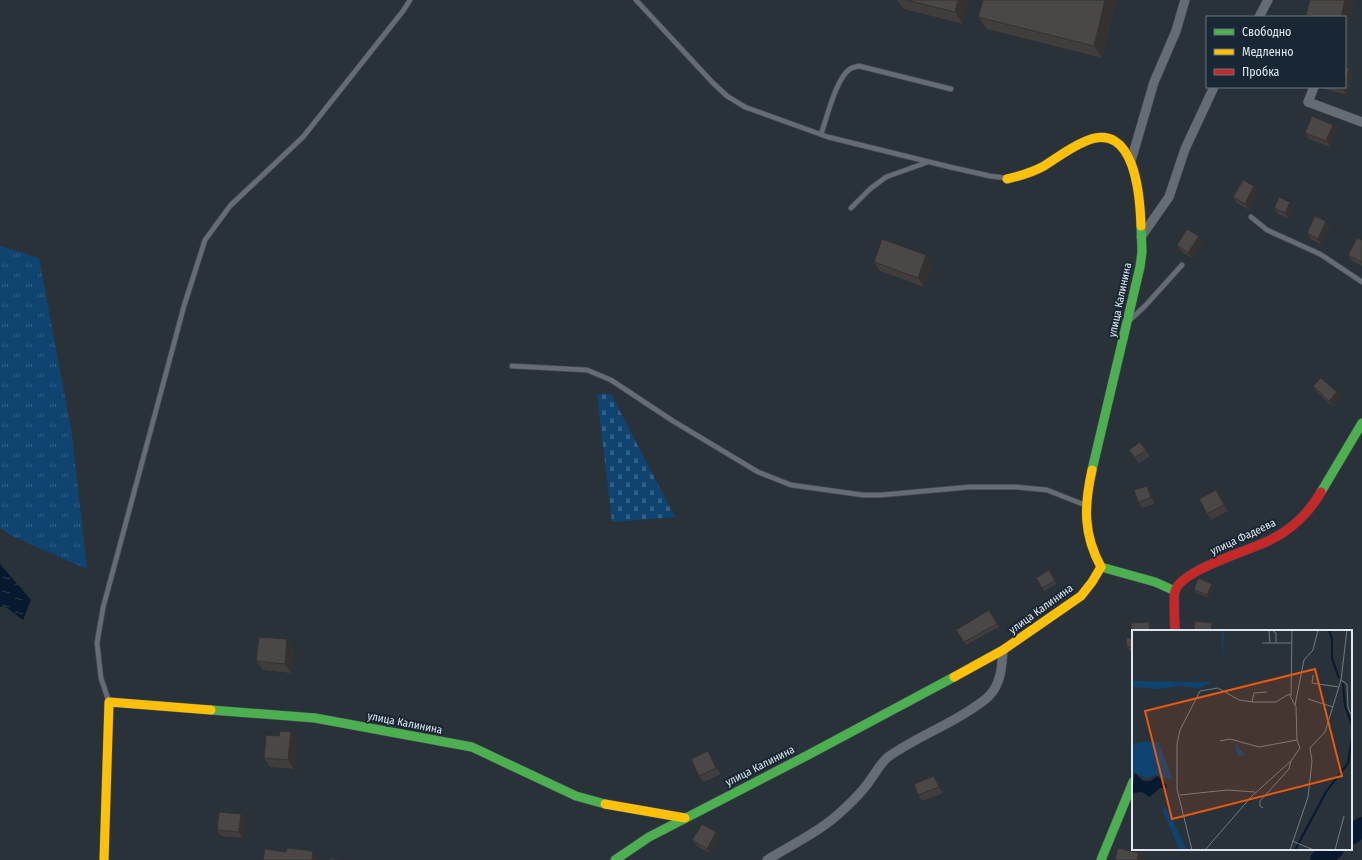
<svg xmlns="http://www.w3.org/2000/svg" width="1362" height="860" viewBox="0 0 1362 860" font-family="'Fira Sans Condensed',sans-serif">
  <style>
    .grass { fill: url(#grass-tufts) }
    .cemetery { fill: url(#cemetery-stones) }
    .water { fill: url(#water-ripples) }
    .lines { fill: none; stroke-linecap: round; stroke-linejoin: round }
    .river { stroke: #06192e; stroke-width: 20 }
    .lane-casing { stroke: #474e56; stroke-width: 6 }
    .street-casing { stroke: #474e56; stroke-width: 10 }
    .fast-casing { stroke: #474e56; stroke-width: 10 }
    .slow-casing { stroke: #474e56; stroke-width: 10 }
    .jam-casing { stroke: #474e56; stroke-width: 10 }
    .lane { stroke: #666c73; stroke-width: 4.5 }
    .street { stroke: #666c73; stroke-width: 9 }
    .fast { stroke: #4caf50; stroke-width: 9 }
    .slow { stroke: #ffc107; stroke-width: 9 }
    .jam { stroke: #c62828; stroke-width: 9 }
    .wall { fill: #403d3c }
    .shaded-wall { fill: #343231 }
    .building { fill: #4a4746; stroke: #343231 }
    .labels { text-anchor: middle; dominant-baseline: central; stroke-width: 4; stroke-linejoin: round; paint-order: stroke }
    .street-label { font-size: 11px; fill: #dee7f0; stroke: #192734 }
    .inset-river { fill: none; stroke: #06192e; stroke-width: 2 }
    .inset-road { fill: none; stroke: #717a82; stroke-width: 1 }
    .view { fill: #e8590c; fill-opacity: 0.15; stroke: #e8590c; stroke-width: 2 }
    .inset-edge { fill: none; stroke: #dee7f0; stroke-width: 2 }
  </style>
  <defs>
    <pattern id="grass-tufts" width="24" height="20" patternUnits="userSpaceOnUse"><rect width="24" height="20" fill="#0f4471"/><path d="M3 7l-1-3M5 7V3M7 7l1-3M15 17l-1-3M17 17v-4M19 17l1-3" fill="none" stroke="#325f86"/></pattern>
    <pattern id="cemetery-stones" width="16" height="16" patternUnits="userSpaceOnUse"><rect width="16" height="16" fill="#0f4471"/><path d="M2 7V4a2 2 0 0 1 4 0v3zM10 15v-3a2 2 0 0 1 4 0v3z" fill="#325f86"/></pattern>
    <pattern id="water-ripples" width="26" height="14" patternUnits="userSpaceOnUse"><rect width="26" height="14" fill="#06192e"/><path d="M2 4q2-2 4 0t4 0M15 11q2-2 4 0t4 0" fill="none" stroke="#2a3a4d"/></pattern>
  </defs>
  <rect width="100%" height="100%" fill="#293139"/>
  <polygon class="grass" points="0,246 39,258 72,434 87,569 12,536 0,528"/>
  <polygon class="cemetery" points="597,394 611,394 675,517 612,522"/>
  <polygon class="water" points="0,564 31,600 23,620 4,606 0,607"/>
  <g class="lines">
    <g class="river">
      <polyline points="1351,835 1362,827"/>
      <polyline points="1320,860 1334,849"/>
    </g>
    <g class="lane-casing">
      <g id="lane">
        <polyline points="636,0 713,83 727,96 745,107 828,137 950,167 990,176 1006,178"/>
        <path d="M821 134C827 118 836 78 850 69 853 67 856 67 859 66L951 89"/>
        <polyline points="851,208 870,189 886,177 928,162"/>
        <polyline points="1251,217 1267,230 1320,254 1362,282"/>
        <polyline points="1131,319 1145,306 1182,265"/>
        <polyline points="512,366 587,370 611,380 673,421 758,472 791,485 863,495 881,495 970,487 1016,487 1047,490 1085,505"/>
        <polyline points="109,702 101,678 97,643 103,608 184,306 205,240 230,206 303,137 403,11 410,0"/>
      </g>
    </g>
    <g class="street-casing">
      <g id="street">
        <polyline points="1259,17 1268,0"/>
        <polyline points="1314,87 1308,102 1362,122"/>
        <polyline points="1131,161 1154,82 1176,31 1185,0"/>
        <polyline points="1141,237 1169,197 1185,149 1214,87"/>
        <path d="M767 860C793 844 823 830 845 808 855 799 866 787 873 776 878 769 881 763 888 757 913 739 942 728 967 712 975 707 983 702 989 696 1001 684 1002 666 1003 650"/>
      </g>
    </g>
    <g class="fast-casing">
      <g id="fast">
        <polyline points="1092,470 1140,267 1142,252 1141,226"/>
        <polyline points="1321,492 1362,423"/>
        <polyline points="1101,567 1155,582 1175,591"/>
        <polyline points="211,710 315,718 472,747 576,796 605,804"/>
        <polyline points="615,860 649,837 808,755 954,677"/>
        <polyline points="1101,860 1133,782"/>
      </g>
    </g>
    <g class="slow-casing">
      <g id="slow">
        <path d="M1007 179C1020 176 1033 172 1044 166 1058 157 1071 147 1086 141 1135 120 1140 196 1141 226"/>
        <path d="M1092 470C1084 506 1083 534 1101 567"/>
        <polyline points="954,677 1003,650 1081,596 1092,582 1101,567"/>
        <polyline points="605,804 685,818"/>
        <polyline points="104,860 109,702 211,710"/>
      </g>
    </g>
    <g class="jam-casing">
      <path id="jam" d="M1175 631C1175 622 1173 598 1175 591 1181 570 1248 551 1268 541 1290 531 1309 513 1321 492"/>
    </g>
    <use href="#lane" class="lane"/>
    <use href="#street" class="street"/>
    <use href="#fast" class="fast"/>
    <use href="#slow" class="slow"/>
    <use href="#jam" class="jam"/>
  </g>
  <g class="wall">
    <polygon points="897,0 969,0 963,24 904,9"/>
    <polygon points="1116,0 1102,58 987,29 978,17"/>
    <polygon points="1310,0 1354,0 1346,32 1345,32 1345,17 1308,17 1306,15"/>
    <polygon points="1349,68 1353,74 1347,95 1325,89 1324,87 1345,87"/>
    <polygon points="1333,125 1337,131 1330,147 1309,139 1305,133"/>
    <polygon points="1254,186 1258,192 1249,210 1237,203 1233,197"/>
    <polygon points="1274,208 1294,208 1289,219 1278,214"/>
    <polygon points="1326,221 1330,227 1322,245 1311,239 1307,233"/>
    <polygon points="1199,236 1203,242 1193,259 1181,251 1177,245"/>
    <polygon points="1362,240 1362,266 1352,261 1348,255"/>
    <polygon points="874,262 933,264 924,287 880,271"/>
    <polygon points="1313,386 1337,392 1341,398 1333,407 1317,392"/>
    <polygon points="1140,442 1150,456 1139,464 1129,450"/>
    <polygon points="1151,492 1155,504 1142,508 1138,502"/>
    <polygon points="1220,496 1228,511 1211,520 1207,514"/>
    <polygon points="1049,570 1057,584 1044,591 1042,588"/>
    <polygon points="1212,584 1214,587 1209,598 1196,593 1194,590"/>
    <polygon points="989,610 999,627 966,645 956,630"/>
    <polygon points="1149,622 1154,628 1154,631 1133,631 1133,653 1131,653 1127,647 1126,638 1132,638 1131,623"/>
    <polygon points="287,639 293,648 291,673 263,670 256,661"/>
    <polygon points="297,741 294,769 270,767 264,758"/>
    <polygon points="708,751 712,757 721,774 704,782 699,776"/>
    <polygon points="938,782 943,793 922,801 918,795"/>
    <polygon points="241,814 245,820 243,838 221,836 217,830"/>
    <polygon points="721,838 711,854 697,846 692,840"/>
  </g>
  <g class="shaded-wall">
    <polygon points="958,0 969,0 963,24 955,12"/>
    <polygon points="1105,0 1116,0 1102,58 1094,46"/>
    <polygon points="1345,0 1354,0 1346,32 1345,31 1345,17 1341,17"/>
    <polygon points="1349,68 1353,74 1347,95 1343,89 1344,87 1345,87 1345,83"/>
    <polygon points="1333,125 1337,131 1330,147 1326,141"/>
    <polygon points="1254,186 1258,192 1249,210 1245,204"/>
    <polygon points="1290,202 1294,208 1289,219 1285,213"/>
    <polygon points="1326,221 1330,227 1322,245 1318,239"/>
    <polygon points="1199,236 1203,242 1193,259 1188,253"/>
    <polygon points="926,255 933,264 924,287 918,278"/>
    <polygon points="1337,392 1341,398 1333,407 1329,401"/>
    <polygon points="1147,486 1151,492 1155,504 1151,498"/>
    <polygon points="1216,490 1220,496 1228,511 1224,505"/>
    <polygon points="1212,584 1214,587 1209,598 1207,595"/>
    <polygon points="1149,622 1154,628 1154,631 1150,631"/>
    <polygon points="1212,623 1214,626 1213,631 1211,631"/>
    <polygon points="287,639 293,648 291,673 285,664"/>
    <polygon points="291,732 297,741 294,769 288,760"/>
    <polygon points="708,751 712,757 721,774 716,768"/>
    <polygon points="934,776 938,782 943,793 939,787"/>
    <polygon points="241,814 245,820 243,838 239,832"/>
    <polygon points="716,832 721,838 711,854 707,849"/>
    <polygon points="313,851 317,857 317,860 312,860"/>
    <polygon points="1139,853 1143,859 1143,860 1137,860"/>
  </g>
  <g class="building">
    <polygon points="906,0 958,0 955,12"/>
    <polygon points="983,0 1105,0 1094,46 978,17"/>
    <polygon points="1310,0 1345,0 1341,17 1316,17 1306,15"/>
    <polygon points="1345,67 1349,68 1345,83"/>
    <polygon points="1335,87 1344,87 1343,89"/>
    <polygon points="1312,116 1333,125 1326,141 1305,133"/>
    <polygon points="1243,180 1254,186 1245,204 1233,197"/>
    <polygon points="1279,197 1290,202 1285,213 1274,208"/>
    <polygon points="1315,216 1326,221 1318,239 1307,233"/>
    <polygon points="1187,229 1199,236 1188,253 1177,245"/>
    <polygon points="1357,238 1362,240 1362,262 1348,255"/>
    <polygon points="882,239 926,255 918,278 874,262"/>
    <polygon points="1321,378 1337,392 1329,401 1313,386"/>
    <polygon points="1140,442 1146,450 1135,458 1129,450"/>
    <polygon points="1147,486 1151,498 1138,502 1134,490"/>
    <polygon points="1216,490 1224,505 1207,514 1199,499"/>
    <polygon points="1049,570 1055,581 1042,588 1036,578"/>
    <polygon points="1198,578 1212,584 1207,595 1194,590"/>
    <polygon points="989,610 997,624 964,642 956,630"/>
    <polygon points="1195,621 1212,623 1211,631 1194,631"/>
    <polygon points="1149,622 1150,631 1133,631 1133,647 1127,647 1126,638 1132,638 1131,623"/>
    <polygon points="259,637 287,639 285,664 256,661"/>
    <polygon points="280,731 291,732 288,760 264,758 266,735 279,736"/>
    <polygon points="708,751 716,768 699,776 691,759"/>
    <polygon points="934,776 939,787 918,795 914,784"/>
    <polygon points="219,812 241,814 239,832 217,830"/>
    <polygon points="702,824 716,832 707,849 692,840"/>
    <polygon points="287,848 313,851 312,860 263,860 265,849 286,852"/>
    <polygon points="1118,848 1139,853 1137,860 1115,860"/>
    <polygon points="330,858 341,860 330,860"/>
  </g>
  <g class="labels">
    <g class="street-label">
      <text transform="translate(1120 300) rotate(-78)">улица Калинина</text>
      <text transform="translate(1243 537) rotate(-25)">улица Фадеева</text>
      <text transform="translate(1041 609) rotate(-36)">улица Калинина</text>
      <text transform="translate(405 723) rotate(11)">улица Калинина</text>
      <text transform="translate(760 766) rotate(-27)">улица Калинина</text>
    </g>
  </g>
  <g transform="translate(1132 630)">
    <rect width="220" height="220" fill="#293139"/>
    <path d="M14 111 26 112 41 150 23 145 15 148 0 142V114Z" fill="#0f4471"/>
    <path d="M90 0H92L90 36ZM0 51 78 52 79 53 67 58 46 56 27 59 0 57ZM32 176 37 183 55 220 47 218 30 180Z" fill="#0f4471"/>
    <path d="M102 111 113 125 106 127Z" fill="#0f4471"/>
    <path d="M3 143 11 151H19L25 146 35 155V158H28L18 167 10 162 0 163Z" fill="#06192e"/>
    <path class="inset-river" d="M197 0 200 9V28L207 48M211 53 213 76 220 95M163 220 194 162 216 133 220 107"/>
    <path class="inset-road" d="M141 1 144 3V13M130 13H160M138 13 137 1 141 0M181 45 180 53 207 57M209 50 215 54 216 78 220 86M159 66 160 0M176 69 201 77M120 72 122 63 135 62M163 75 172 30 181 20 186 0M88 111 98 109 127 117 165 110M48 165 95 160 123 162M131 178 128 176V171L157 139 159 131M160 211 182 220M60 220 45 159V114L48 100 68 61 86 58 107 70 121 72H144L157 64 164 77 165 110 168 118M73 220 120 166 159 131 168 118M158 220 176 167 180 131 178 118 193 102 209 50 215 0M203 220 212 186"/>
    <path class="view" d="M183 39 210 146 40 189 13 81Z"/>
    <rect width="220" height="220" class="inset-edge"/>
  </g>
  <rect x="1206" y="16" width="140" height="72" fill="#192734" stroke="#68747f"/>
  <rect x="1214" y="29" width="20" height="6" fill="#4caf50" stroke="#68747f"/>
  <text x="1242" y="36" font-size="12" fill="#dee7f0">Свободно</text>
  <rect x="1214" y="49" width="20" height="6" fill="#ffc107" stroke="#68747f"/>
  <text x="1242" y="56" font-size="12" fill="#dee7f0">Медленно</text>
  <rect x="1214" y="69" width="20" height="6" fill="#c62828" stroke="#68747f"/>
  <text x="1242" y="76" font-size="12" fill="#dee7f0">Пробка</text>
</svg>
